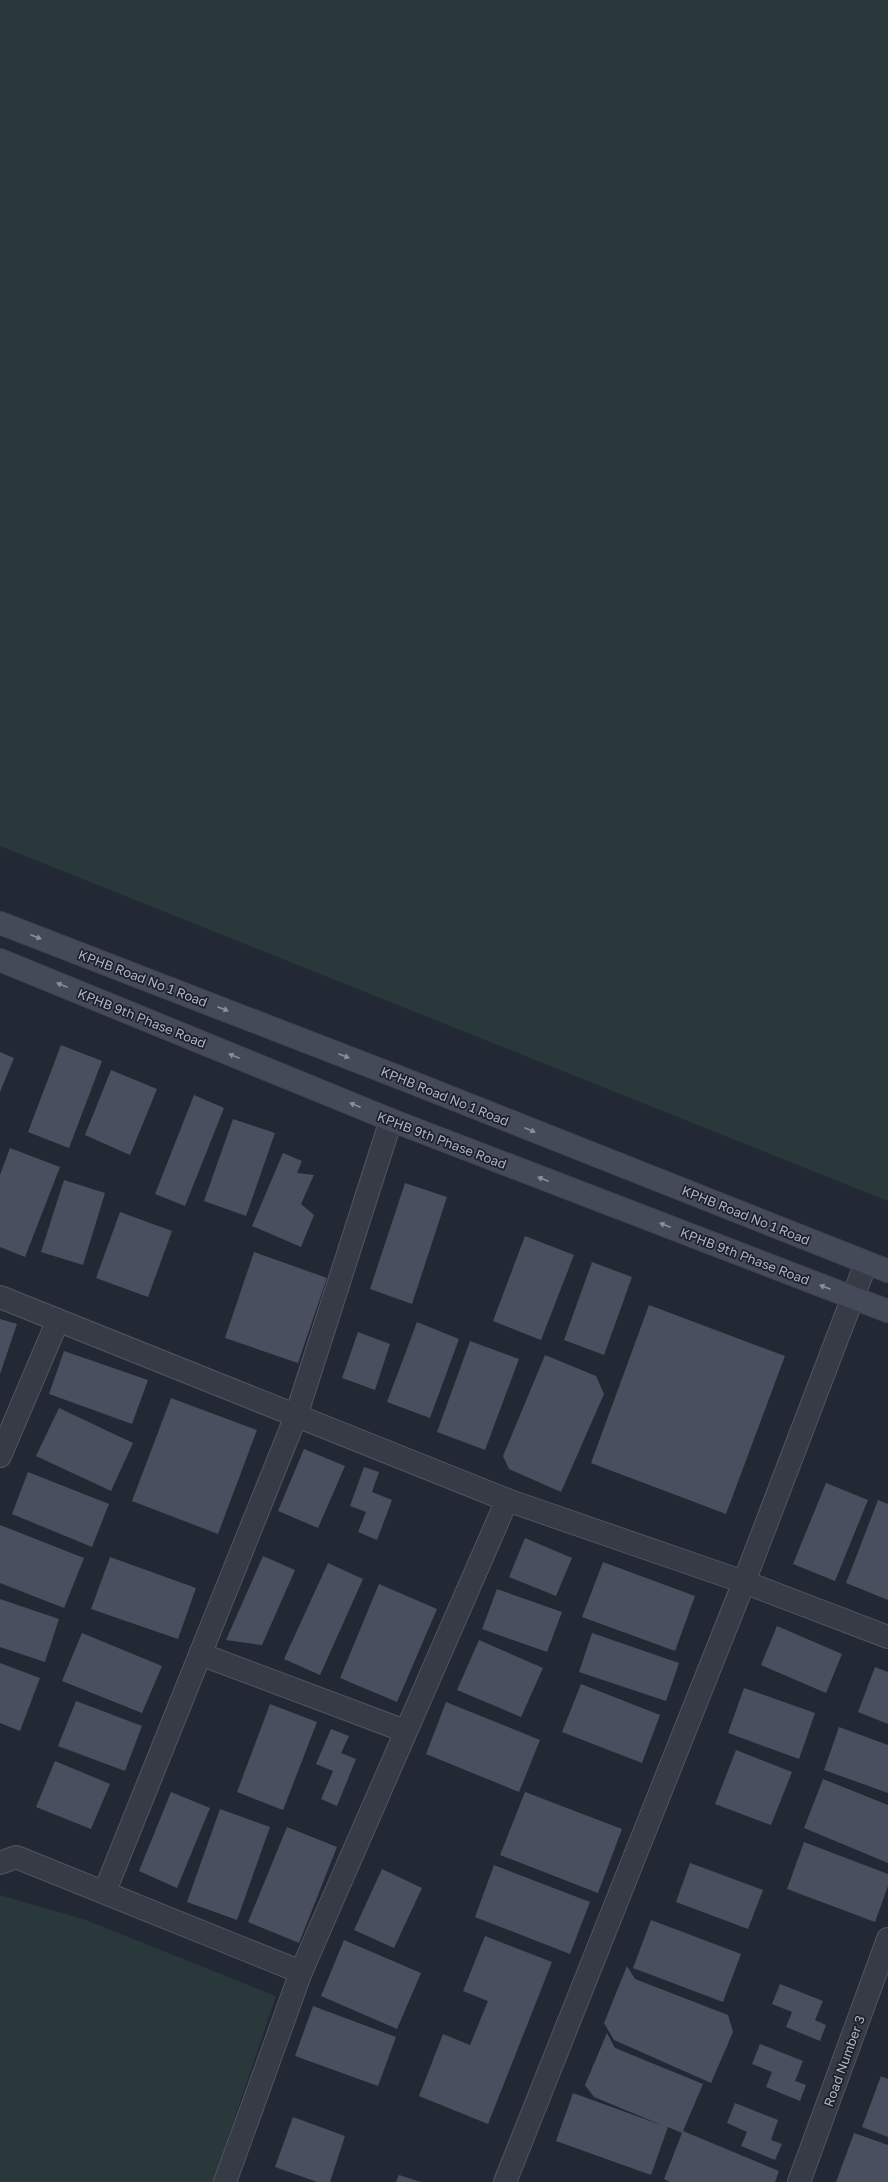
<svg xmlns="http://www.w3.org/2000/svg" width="888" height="2182" viewBox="0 0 888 2182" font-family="'Golos Text',sans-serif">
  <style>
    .green { fill: #29383a }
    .building { fill: #4a4f5f }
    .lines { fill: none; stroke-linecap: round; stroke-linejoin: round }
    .minor-casing { stroke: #515561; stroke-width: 24 }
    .secondary-casing { stroke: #40444f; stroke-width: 24 }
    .minor { stroke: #363b46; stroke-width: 22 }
    .secondary { stroke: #454a58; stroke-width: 22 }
    .oneway { fill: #8b909d }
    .labels { text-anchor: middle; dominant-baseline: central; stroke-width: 3.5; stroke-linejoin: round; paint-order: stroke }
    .street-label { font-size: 13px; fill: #b1b5c2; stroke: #1c202b }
  </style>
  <rect width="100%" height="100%" fill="#232835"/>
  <g class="green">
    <polygon points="0,0 888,0 888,1201 0,846"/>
    <polygon points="0,1895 86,1920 276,1996 213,2182 0,2182"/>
  </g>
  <g class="building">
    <polygon points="61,1045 102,1061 69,1148 28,1132"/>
    <polygon points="0,1052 14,1058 0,1092"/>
    <polygon points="111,1070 157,1089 130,1155 85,1135"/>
    <polygon points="194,1095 224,1108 185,1206 155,1194"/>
    <polygon points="233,1119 275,1133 246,1216 204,1201"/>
    <polygon points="10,1148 60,1167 25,1257 0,1247 0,1175"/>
    <polygon points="283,1153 302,1161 297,1173 314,1175 301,1204 314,1215 301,1247 252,1226"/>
    <polygon points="64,1180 105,1193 83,1265 41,1252"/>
    <polygon points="405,1183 447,1197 412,1304 370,1289"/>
    <polygon points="120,1212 172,1231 148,1297 96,1278"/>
    <polygon points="525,1236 574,1255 541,1340 493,1321"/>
    <polygon points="254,1252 327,1278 298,1363 225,1338"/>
    <polygon points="592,1262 632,1277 604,1355 564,1340"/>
    <polygon points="649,1305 785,1356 726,1514 591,1463"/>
    <polygon points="0,1319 17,1324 0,1374"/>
    <polygon points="417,1322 459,1339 430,1418 387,1402"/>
    <polygon points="358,1332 390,1344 375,1390 342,1378"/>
    <polygon points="470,1341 519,1359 485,1450 437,1432"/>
    <polygon points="64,1351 148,1380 132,1424 49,1394"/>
    <polygon points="545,1355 596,1376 604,1394 561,1492 509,1469 503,1456"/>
    <polygon points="171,1398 257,1430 218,1534 132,1501"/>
    <polygon points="59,1408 133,1443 111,1491 36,1456"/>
    <polygon points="304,1449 345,1466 318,1528 278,1511"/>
    <polygon points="364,1467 379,1472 372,1492 392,1500 377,1540 358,1532 366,1512 350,1506"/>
    <polygon points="28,1472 109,1504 92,1547 12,1514"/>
    <polygon points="826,1483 868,1500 835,1581 793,1564"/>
    <polygon points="878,1500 888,1504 888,1600 846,1583"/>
    <polygon points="0,1525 84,1558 64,1608 0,1583"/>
    <polygon points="525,1538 572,1558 556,1596 509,1577"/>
    <polygon points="263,1556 295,1570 262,1645 226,1640"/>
    <polygon points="110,1557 196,1588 178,1639 91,1609"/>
    <polygon points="603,1562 695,1596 675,1651 582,1617"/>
    <polygon points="328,1563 363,1579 320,1675 284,1659"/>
    <polygon points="379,1584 437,1609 397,1702 340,1678"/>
    <polygon points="497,1589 562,1612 547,1652 482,1629"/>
    <polygon points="0,1599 59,1619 45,1662 0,1647"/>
    <polygon points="777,1626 842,1654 826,1693 761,1665"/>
    <polygon points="82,1633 162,1666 142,1713 62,1681"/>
    <polygon points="592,1633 679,1663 666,1701 579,1672"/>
    <polygon points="479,1640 543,1668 521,1717 457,1690"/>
    <polygon points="0,1663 40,1678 20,1731 0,1723"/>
    <polygon points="875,1667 888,1672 888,1724 858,1712"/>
    <polygon points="581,1684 660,1715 642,1763 562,1732"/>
    <polygon points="744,1688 815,1713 799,1759 728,1733"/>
    <polygon points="76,1701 142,1726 125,1771 58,1746"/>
    <polygon points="446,1702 540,1740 519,1792 426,1754"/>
    <polygon points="270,1704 317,1722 283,1810 237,1792"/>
    <polygon points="839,1727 888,1745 888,1793 824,1770"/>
    <polygon points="331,1729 349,1736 341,1753 356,1759 337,1806 321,1799 333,1771 316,1764"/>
    <polygon points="736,1750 792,1772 771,1825 715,1804"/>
    <polygon points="55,1761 110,1784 91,1829 36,1807"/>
    <polygon points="823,1779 888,1805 888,1863 804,1828"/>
    <polygon points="171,1792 210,1808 177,1888 139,1871"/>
    <polygon points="525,1792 622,1829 598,1893 500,1855"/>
    <polygon points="220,1809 270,1827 237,1920 187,1902"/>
    <polygon points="287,1827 337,1847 299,1943 248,1922"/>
    <polygon points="804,1842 888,1874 888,1886 875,1922 787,1889"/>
    <polygon points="690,1863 763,1890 748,1929 676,1902"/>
    <polygon points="494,1865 590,1902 570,1954 475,1917"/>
    <polygon points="382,1869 422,1888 394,1948 354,1930"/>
    <polygon points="651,1920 741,1954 723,2002 633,1968"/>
    <polygon points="485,1936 552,1962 488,2124 419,2096 443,2034 470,2045 488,2001 463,1991"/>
    <polygon points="344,1940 421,1973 397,2029 321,1996"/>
    <polygon points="627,1966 635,1979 728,2015 733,2032 711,2083 614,2040 604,2023"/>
    <polygon points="780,1984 823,2001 815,2020 826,2025 820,2041 786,2027 792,2012 772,2004"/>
    <polygon points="313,2006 396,2037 378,2086 295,2056"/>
    <polygon points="607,2033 615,2048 703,2084 683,2131 779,2171 775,2182 670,2182 664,2179 682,2133 668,2127 651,2175 556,2141 573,2093 664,2126 594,2097 585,2085"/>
    <polygon points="760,2044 803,2061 795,2081 806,2085 800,2101 766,2087 772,2072 752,2064"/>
    <polygon points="881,2076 888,2079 888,2137 862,2127"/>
    <polygon points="735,2103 778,2120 771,2140 782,2144 775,2160 741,2146 747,2132 727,2123"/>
    <polygon points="293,2117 345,2136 330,2182 317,2182 275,2167"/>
    <polygon points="854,2133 888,2145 888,2182 836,2182"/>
    <polygon points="399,2175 421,2182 396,2182"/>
  </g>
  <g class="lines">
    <g class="minor-casing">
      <g id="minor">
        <polyline points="0,1297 507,1500 744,1582 888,1637"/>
        <polyline points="0,1456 58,1320"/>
        <polyline points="200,1654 405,1731"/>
        <polyline points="0,1863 16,1857 301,1972"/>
        <polyline points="105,1891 296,1416 391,1120"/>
        <polyline points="225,2182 301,1972 507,1500"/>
        <polyline points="505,2182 744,1582 866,1263"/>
        <polyline points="799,2182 888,1939"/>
      </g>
    </g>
    <g class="secondary-casing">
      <g id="secondary">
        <polyline points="0,923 406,1080 888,1271"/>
        <polyline points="0,960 391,1120 888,1311"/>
      </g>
    </g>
    <use href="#minor" class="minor"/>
    <use href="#secondary" class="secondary"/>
  </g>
  <defs><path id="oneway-solid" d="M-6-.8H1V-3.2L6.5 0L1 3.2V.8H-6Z"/></defs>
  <g class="oneway">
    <use href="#oneway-solid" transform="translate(36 937) rotate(21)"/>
    <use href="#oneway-solid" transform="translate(62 985) rotate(-158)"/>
    <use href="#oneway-solid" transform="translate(223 1009) rotate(21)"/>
    <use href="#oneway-solid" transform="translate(234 1056) rotate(-158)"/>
    <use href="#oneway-solid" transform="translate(344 1056) rotate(21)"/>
    <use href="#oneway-solid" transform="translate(355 1105) rotate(-158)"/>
    <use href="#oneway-solid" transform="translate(530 1130) rotate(22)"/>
    <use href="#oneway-solid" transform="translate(543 1179) rotate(-159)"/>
    <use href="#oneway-solid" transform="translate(665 1225) rotate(-159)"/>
    <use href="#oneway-solid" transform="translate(825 1287) rotate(-159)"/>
  </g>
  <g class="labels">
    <g class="street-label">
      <text transform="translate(143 978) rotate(21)">KPHB Road No 1 Road</text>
      <text transform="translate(142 1018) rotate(22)">KPHB 9th Phase Road</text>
      <text transform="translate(445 1096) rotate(22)">KPHB Road No 1 Road</text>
      <text transform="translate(442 1140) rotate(21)">KPHB 9th Phase Road</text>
      <text transform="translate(746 1215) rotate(22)">KPHB Road No 1 Road</text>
      <text transform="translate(745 1256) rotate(21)">KPHB 9th Phase Road</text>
      <text transform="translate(844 2061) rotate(-70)">Road Number 3</text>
    </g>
  </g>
</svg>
